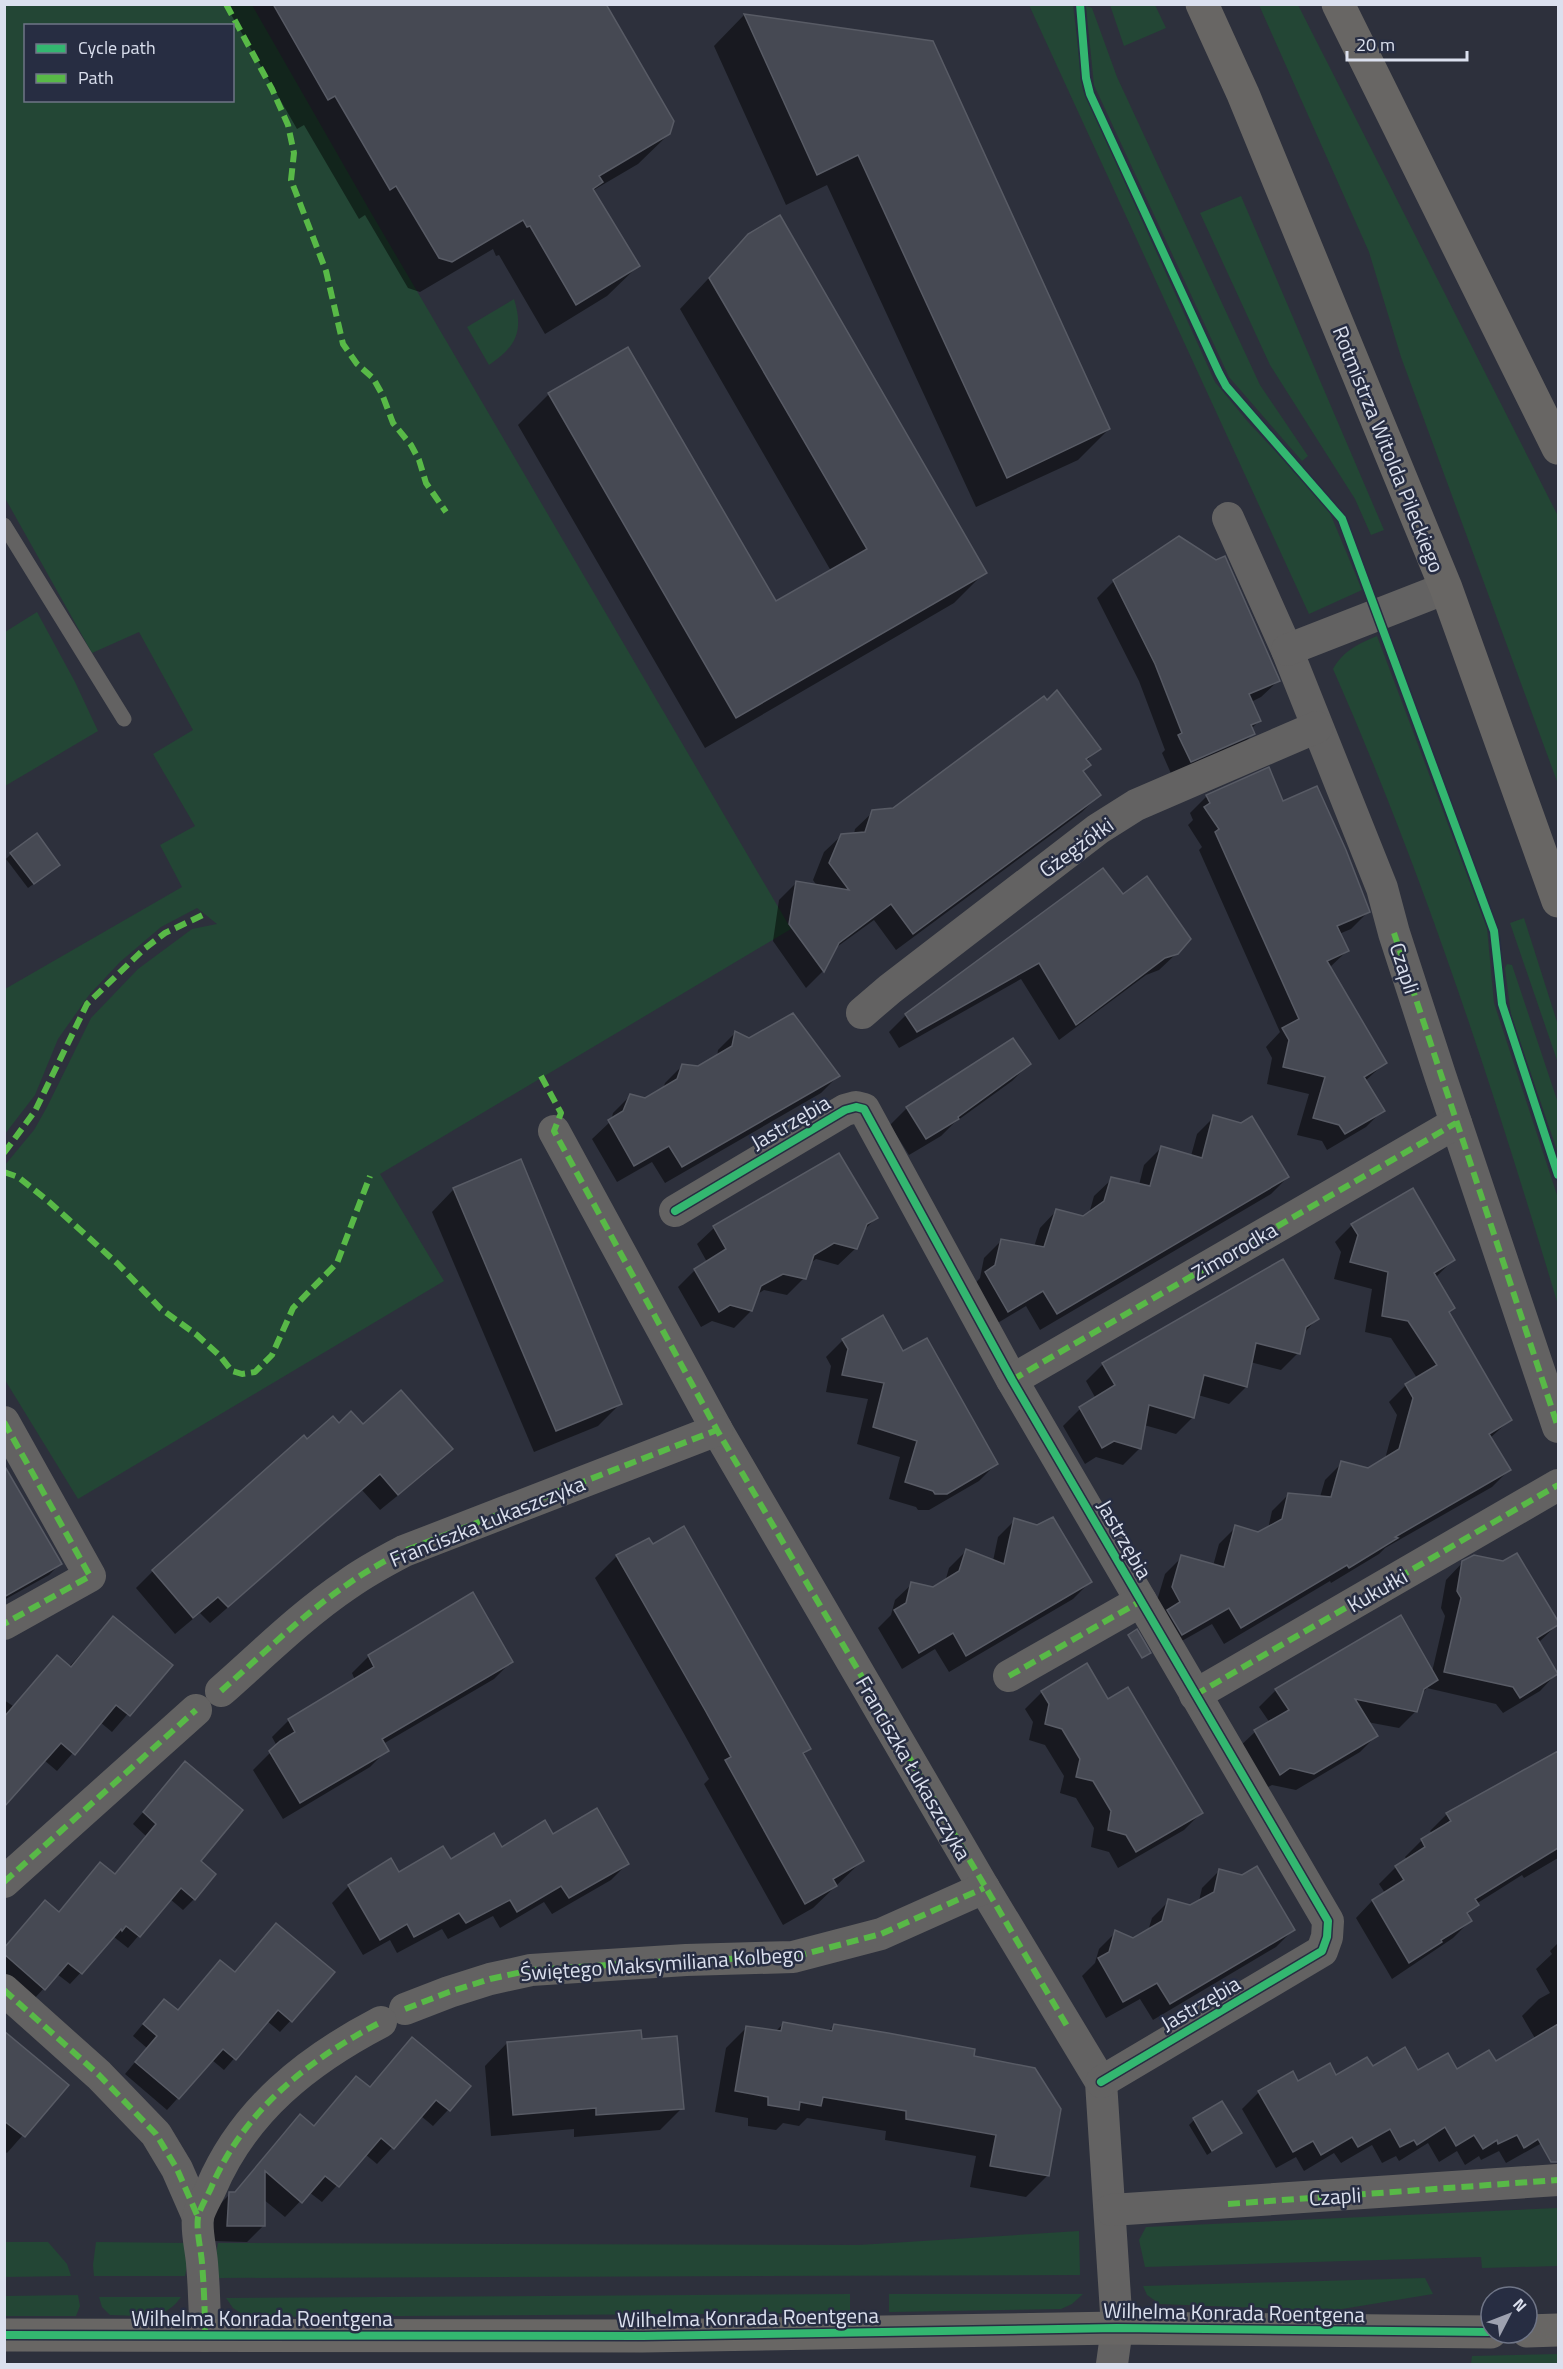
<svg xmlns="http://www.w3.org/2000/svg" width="1563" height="2369" viewBox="0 0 1563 2369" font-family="'Titillium Web',sans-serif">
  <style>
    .green { fill: #234635; fill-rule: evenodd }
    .shadow { fill: #0007 }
    .building { fill: #464953; stroke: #585b65; stroke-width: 1.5 }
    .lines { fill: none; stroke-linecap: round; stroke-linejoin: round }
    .lane { stroke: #636262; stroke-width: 15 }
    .street { stroke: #636262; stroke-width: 32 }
    .secondary { stroke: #686664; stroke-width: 33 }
    .quiet { stroke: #58b947; stroke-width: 6; stroke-dasharray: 12 6; stroke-linecap: butt }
    .cycleway-casing { stroke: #272d42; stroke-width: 11 }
    .cycleway { stroke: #33b770; stroke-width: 8 }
    .labels { text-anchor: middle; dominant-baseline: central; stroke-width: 5; stroke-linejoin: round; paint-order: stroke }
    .street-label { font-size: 21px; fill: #dbe0ee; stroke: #272d42 }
  </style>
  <rect width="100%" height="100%" fill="#2d303c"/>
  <g class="green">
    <path d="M5 5H252L370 211 791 929 380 1174 444 1281 78 1499 5 1380V1165L34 1130 47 1107 91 1018 138 969 192 929 217 924 197 908 161 927 120 962 89 995 58 1039 35 1095 5 1134V989L182 887 160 845 195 826 153 754 193 730 139 632 92 653 5 498ZM26 26H232V100H26Z"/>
    <polygon points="1029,5 1073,5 1083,90 1215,382 1248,422 1320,499 1330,513 1362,590 1309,614"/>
    <polygon points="1110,5 1155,5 1166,28 1124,46"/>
    <polygon points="1259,5 1298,5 1558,516 1558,784 1401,357 1369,252"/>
    <polygon points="1086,6 1092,8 1117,77 1260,385 1308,456 1302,461 1229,377 1094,85"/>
    <polygon points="1241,196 1384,530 1371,535 1355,499 1270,365 1200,213"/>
    <path d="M514 299C524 331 516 347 489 365L467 327Z"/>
    <polygon points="37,612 75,682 98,731 5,786 5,632"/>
    <path d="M1377 636 1487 928 1494 1003 1558 1198V1305C1494 1090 1424 875 1333 669 1343 651 1358 644 1377 636Z"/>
    <polygon points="1524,918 1558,1025 1558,1063 1510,923"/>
    <polygon points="1507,964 1512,965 1558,1103 1558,1153 1511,1015 1505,968"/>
    <polygon points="1558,2208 1558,2266 1482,2268 1481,2257 1145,2267 1139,2240 1146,2227"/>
    <polygon points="1079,2231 1080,2275 219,2278 215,2259 218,2243 859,2245"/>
    <polygon points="5,2242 48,2242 67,2264 71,2276 5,2277"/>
    <polygon points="96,2242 187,2243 187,2266 185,2276 94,2276 93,2265"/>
    <polygon points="1425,2278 1433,2294 1330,2311 1160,2304 1147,2295 1143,2286"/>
    <polygon points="850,2294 850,2313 247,2317 233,2308 226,2298"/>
    <polygon points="889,2294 1083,2294 1072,2304 1061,2309 889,2312"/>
    <polygon points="78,2295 80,2306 76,2316 5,2316 5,2296"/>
    <path d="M99 2297H181C163 2323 139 2315 110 2315L102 2307Z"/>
    <polygon points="1558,2354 1558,2364 1471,2364 1472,2356"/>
  </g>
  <g class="shadow">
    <polygon points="225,4 604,4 669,134 638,164 592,191 638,266 607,296 545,334 499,255 496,256 493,249 420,292 408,288 365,215 359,219 304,125 297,129"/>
    <polygon points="744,15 932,42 1109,429 1078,460 976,507 827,185 786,205 714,46"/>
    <polygon points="749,235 985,572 954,603 705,748 518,425 549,394 627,349 775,603 831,571 680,309"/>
    <polygon points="1114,581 1278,681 1261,697 1251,702 1259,721 1251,729 1253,734 1236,751 1173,778 1162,753 1165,750 1139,681 1097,598"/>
    <polygon points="1099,749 1086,761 1082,772 1099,795 1082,812 896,950 874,920 834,949 823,971 806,988 773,941 779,900 796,883 817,886 813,880 824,852 842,835 854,834 855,829 873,812 893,810"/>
    <polygon points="1207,796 1282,803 1368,912 1351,929 1339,934 1347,951 1329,968 1385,1063 1365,1081 1383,1110 1366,1127 1327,1150 1322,1141 1297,1135 1309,1094 1267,1084 1272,1058 1266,1047 1280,1032 1199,850 1202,847 1188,825 1193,820 1190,813"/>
    <polygon points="11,854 53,870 28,888 6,859"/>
    <polygon points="1122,896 1177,953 1159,970 1146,975 1059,1040 1021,979 899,1048 889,1032 906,1015"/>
    <polygon points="735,1033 838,1076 821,1093 665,1183 652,1162 617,1182 592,1139 611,1121 613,1113 630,1096 645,1100 663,1089 665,1083 682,1066 698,1068 717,1057 718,1050"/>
    <polygon points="1029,1064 1012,1081 954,1123 941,1136 909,1155 890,1125 907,1108"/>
    <polygon points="1214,1117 1241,1124 1288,1177 1271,1194 1040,1330 1026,1306 991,1327 969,1290 980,1278 984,1258 1001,1241 1034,1247 1040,1228 1057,1210 1084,1218 1089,1214 1094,1196 1112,1179 1139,1185 1144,1165 1161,1148 1191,1156 1197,1134"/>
    <polygon points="839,1155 877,1217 863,1231 856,1248 838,1265 816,1259 810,1263 804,1278 787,1295 764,1290 756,1295 751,1311 734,1328 712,1321 701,1327 678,1287 695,1270 707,1262 697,1244 714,1228"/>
    <polygon points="454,1189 620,1404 598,1426 534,1452 432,1212"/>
    <polygon points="1352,1225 1453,1260 1436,1277 1453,1308 1448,1313 1510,1420 1490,1438 1509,1470 1492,1487 1385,1548 1379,1554 1331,1583 1330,1581 1224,1644 1212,1624 1164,1651 1156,1604 1165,1574 1182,1557 1213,1566 1219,1544 1236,1527 1258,1534 1268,1529 1272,1511 1289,1494 1320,1497 1325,1480 1342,1463 1368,1469 1385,1459 1397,1415 1389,1402 1406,1385 1417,1378 1391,1338 1365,1332 1372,1289 1334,1279 1341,1252 1335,1242"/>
    <polygon points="1317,1319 1303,1334 1298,1353 1281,1370 1250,1362 1246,1387 1229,1404 1198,1395 1193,1417 1176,1434 1144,1425 1140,1448 1123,1465 1096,1457 1085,1464 1063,1426 1080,1409 1096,1399 1086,1381 1103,1364"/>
    <polygon points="843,1340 903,1354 996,1464 979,1481 929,1510 918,1510 916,1507 889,1499 900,1457 857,1444 868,1399 826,1392 831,1366 826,1357"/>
    <polygon points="339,1425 363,1426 451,1449 434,1466 380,1510 362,1490 210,1623 200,1613 175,1634 136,1588 153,1571 307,1441"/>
    <polygon points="4,1467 60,1564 49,1575 4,1600"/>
    <polygon points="1015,1520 1090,1582 1073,1599 949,1672 935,1649 902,1669 878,1628 891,1615 895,1600 912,1584 933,1589 945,1582 949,1568 966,1551 993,1561 998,1537"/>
    <polygon points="648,1540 809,1749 803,1755 862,1861 813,1908 783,1925 704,1784 709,1779 683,1732 595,1578 617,1556"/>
    <polygon points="1516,1555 1558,1624 1538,1643 1556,1674 1540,1691 1503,1713 1496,1704 1427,1688 1420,1696 1416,1711 1399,1728 1367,1722 1376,1736 1360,1752 1296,1790 1272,1785 1262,1790 1238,1748 1255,1732 1270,1723 1259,1707 1276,1690 1432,1672 1445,1616 1441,1608 1446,1580 1463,1562 1503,1563"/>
    <polygon points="113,1618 170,1665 112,1732 100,1722 57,1771 44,1760 4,1803 4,1700 13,1706 41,1674 69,1667"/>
    <polygon points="369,1656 511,1662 494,1679 383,1744 387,1750 370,1767 283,1819 253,1770 277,1746 272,1737 289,1720 355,1680 352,1673"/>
    <polygon points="1042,1692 1108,1701 1201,1813 1184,1830 1118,1868 1109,1852 1091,1847 1094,1828 1076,1798 1060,1793 1064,1776 1045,1745 1029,1740 1033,1722 1025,1709"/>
    <polygon points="1558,1752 1558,1858 1524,1878 1522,1875 1476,1904 1467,1915 1470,1921 1453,1938 1392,1979 1356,1918 1372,1901 1385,1893 1379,1884 1396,1867 1407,1860 1405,1857 1422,1840 1432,1834 1430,1831 1447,1814"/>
    <polygon points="185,1763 198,1861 194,1899 183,1910 170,1899 128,1948 114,1937 70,1984 57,1974 33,2000 4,1975 4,1948 45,1902 58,1913 89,1875 114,1875 146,1836 133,1824"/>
    <polygon points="552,1836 628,1863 611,1880 552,1914 544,1902 500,1928 493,1916 448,1939 442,1929 397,1953 390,1940 363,1955 332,1903 349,1886"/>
    <polygon points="1219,1871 1293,1930 1276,1947 1153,2020 1140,1999 1106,2018 1082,1976 1095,1963 1099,1949 1116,1932 1133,1939 1148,1931 1152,1918 1169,1901 1190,1907 1199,1901 1202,1888"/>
    <polygon points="265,1936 291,2020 280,2032 267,2021 224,2070 212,2060 167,2110 125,2074 147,2048 133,2036 153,2012 177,2011 220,1962 234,1974"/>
    <polygon points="1558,1943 1558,2134 1506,2163 1499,2151 1481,2160 1479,2156 1465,2165 1457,2151 1439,2162 1428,2143 1399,2161 1396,2156 1382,2163 1372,2145 1341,2163 1334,2153 1304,2171 1296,2157 1276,2168 1242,2109 1259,2092 1372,2068 1417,2072 1457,2071 1495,2063 1536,2040 1522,2016 1539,1999 1550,1993 1536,1969 1552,1954 1550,1951"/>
    <polygon points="783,2024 828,2032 834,2026 972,2057 1047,2176 1026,2197 970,2187 976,2156 885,2140 886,2131 807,2118 799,2126 783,2123 776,2130 748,2126 748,2118 715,2112 726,2048 747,2027 775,2032"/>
    <polygon points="412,2039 468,2086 448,2110 433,2126 421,2116 377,2164 365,2154 322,2202 309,2192 285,2217 263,2199 263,2226 247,2242 212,2241 214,2210 230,2194 233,2194 285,2131 301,2116 313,2127 356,2078 368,2088"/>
    <polygon points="640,2040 682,2108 660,2130 574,2137 574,2129 491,2136 485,2066 507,2043"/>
    <polygon points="4,2041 67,2085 7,2153 4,2151"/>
    <polygon points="1194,2120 1240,2133 1207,2155 1189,2125"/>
  </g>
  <g class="building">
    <polygon points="273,4 606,4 674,121 670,134 599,176 603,182 593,189 640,266 576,305 530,226 527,227 523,220 452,262 439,258 396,186 390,190 335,96 328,100"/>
    <polygon points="744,14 933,41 1110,429 1007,478 858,155 817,175"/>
    <polygon points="780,215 987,573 736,718 548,393 628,347 776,601 867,549 709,278 748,234"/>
    <polygon points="1179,536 1216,560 1225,556 1280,681 1249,694 1261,721 1251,725 1255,734 1191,762 1178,735 1182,733 1155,664 1113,580"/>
    <polygon points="1057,690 1101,749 1086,759 1091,765 1083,771 1101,795 913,934 891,904 839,943 824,972 789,924 796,881 849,890 829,863 841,834 865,832 872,810 893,808 1044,696 1047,700"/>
    <polygon points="1269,767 1283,801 1317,786 1346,850 1370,912 1337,926 1349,951 1327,961 1387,1063 1364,1077 1385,1111 1345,1134 1339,1125 1313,1118 1325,1077 1283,1067 1289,1040 1282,1028 1299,1019 1215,832 1219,829 1204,807 1210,803 1206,795"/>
    <polygon points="37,833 60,865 34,884 10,853"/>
    <polygon points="1103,868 1123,894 1147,876 1191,939 1178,954 1165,958 1076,1025 1039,963 917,1032 905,1014"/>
    <polygon points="793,1013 840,1076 682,1167 669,1146 634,1166 608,1120 623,1111 630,1094 645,1098 677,1079 682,1064 698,1066 732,1046 735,1031 749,1038"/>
    <polygon points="1013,1038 1031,1064 958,1117 959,1119 926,1139 906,1107"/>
    <polygon points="1213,1115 1241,1123 1252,1116 1289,1177 1057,1314 1043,1291 1008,1312 985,1272 995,1265 1001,1239 1044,1247 1056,1209 1083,1216 1104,1201 1111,1177 1150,1186 1161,1146 1202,1158"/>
    <polygon points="839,1153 878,1218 867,1224 857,1249 834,1243 814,1255 806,1279 783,1274 761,1286 752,1311 730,1305 719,1312 694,1269 726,1249 713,1226"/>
    <polygon points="521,1159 622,1404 556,1431 453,1188"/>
    <polygon points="1413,1188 1455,1260 1434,1273 1455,1308 1449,1312 1512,1420 1489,1434 1511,1470 1395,1537 1398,1538 1349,1568 1347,1565 1241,1628 1229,1608 1182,1635 1167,1610 1180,1602 1172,1587 1181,1555 1224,1567 1235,1525 1258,1532 1282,1519 1288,1493 1331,1497 1341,1461 1368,1468 1399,1449 1413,1398 1405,1384 1437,1365 1408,1321 1382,1316 1388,1272 1350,1262 1358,1235 1351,1224"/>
    <polygon points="1283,1259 1319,1319 1306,1327 1300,1354 1256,1343 1247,1387 1204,1375 1194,1418 1149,1405 1141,1449 1114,1441 1102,1448 1079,1407 1115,1385 1102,1363"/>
    <polygon points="883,1315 903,1351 927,1338 998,1464 947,1494 935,1494 933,1491 905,1482 917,1441 873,1427 884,1383 842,1375 848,1349 842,1339"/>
    <polygon points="401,1390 453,1449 398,1495 380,1474 228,1607 218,1597 193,1618 152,1570 304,1435 307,1439 333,1416 339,1423 351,1411 363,1424"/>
    <polygon points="4,1465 62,1564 4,1597"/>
    <polygon points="1053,1517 1092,1582 966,1656 953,1633 919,1653 894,1610 906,1603 911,1582 933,1587 959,1571 966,1549 1004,1564 1014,1518 1037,1525"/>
    <polygon points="684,1526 811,1749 803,1753 864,1861 833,1879 837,1886 805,1904 725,1760 731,1757 705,1710 616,1555 649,1538 653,1544"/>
    <polygon points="1517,1553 1558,1621 1558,1625 1537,1638 1558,1674 1520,1698 1513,1687 1444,1672 1461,1598 1457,1591 1462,1561 1474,1555 1503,1561"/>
    <polygon points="473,1592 513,1662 382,1739 389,1751 300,1803 269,1751 280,1741 295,1732 288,1719 374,1667 368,1655"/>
    <polygon points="1401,1615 1438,1680 1424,1689 1417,1712 1355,1699 1378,1736 1314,1774 1290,1768 1280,1775 1254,1730 1289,1710 1275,1689"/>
    <polygon points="113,1616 173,1665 130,1716 116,1705 75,1755 61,1743 4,1807 4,1717 57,1655 71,1667"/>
    <polygon points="1137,1629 1151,1653 1142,1658 1128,1635"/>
    <polygon points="1087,1663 1108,1699 1128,1687 1203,1813 1136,1852 1126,1835 1108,1830 1111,1811 1093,1781 1076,1777 1080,1759 1062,1729 1045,1724 1049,1704 1041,1691"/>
    <polygon points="1558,1751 1558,1848 1475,1899 1479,1905 1467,1913 1472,1921 1441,1940 1442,1942 1409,1963 1372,1900 1404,1880 1395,1866 1425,1847 1421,1839 1451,1821 1446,1813"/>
    <polygon points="185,1761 243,1810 201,1861 216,1874 195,1900 181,1888 140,1937 126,1926 122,1931 121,1929 82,1974 68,1963 45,1990 4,1954 4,1948 45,1900 59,1912 100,1862 115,1874 156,1824 143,1812"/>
    <polygon points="597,1808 629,1864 569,1898 561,1886 517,1912 510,1900 466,1923 459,1913 414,1937 407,1924 380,1940 348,1885 391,1858 399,1872 443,1846 451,1859 494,1833 502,1847 545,1820 553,1834"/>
    <polygon points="1257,1866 1295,1930 1170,2004 1157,1983 1123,2002 1098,1958 1109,1952 1115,1930 1133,1938 1162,1921 1168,1899 1190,1905 1214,1892 1219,1869 1242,1875"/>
    <polygon points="276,1923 335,1972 292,2022 278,2010 236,2060 223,2049 179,2099 135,2062 157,2036 143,2024 164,1999 178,2010 220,1960 235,1972"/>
    <polygon points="783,2022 832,2031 834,2024 888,2033 975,2049 974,2056 1035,2068 1061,2109 1049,2176 990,2166 996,2135 906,2119 906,2111 823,2097 821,2106 800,2102 799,2110 768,2105 768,2097 735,2091 746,2026 781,2031"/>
    <polygon points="1558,2024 1558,2162 1551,2162 1538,2139 1524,2148 1517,2135 1498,2144 1497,2140 1483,2149 1474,2135 1456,2146 1445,2127 1417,2145 1414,2140 1400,2147 1390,2129 1358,2147 1352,2137 1321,2155 1313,2141 1293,2152 1258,2091 1293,2071 1298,2081 1330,2063 1336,2075 1367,2057 1373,2066 1405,2047 1418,2070 1448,2053 1457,2069 1489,2050 1496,2061"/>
    <polygon points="641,2030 642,2039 677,2036 684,2109 596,2115 596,2108 513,2115 507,2042"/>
    <polygon points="4,2031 69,2085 25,2137 4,2121"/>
    <polygon points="412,2037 471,2086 450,2111 436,2100 394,2149 381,2138 339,2187 325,2176 302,2203 265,2171 265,2226 227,2226 229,2192 235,2192 300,2114 314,2126 356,2076 370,2087"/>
    <polygon points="1222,2101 1242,2133 1212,2151 1193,2118"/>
  </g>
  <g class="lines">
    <polyline class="lane" points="4,525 124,719"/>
    <g class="street">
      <polyline points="1228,518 1287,650 1382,888 1394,933 1440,1075 1558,1427"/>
      <polyline points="1287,650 1446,588"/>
      <polyline points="862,1013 890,989 1098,829 1136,805 1317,727"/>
      <polyline points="554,1131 717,1430 984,1888 1101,2082 1117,2328 1112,2364"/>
      <polyline points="675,1211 845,1110 856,1107 864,1109 1012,1380 1328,1921 1327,1937 1322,1951 1101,2082"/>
      <polyline points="1012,1380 1456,1123"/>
      <polyline points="4,1422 90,1576 4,1624"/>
      <polyline points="1009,1676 1141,1601"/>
      <path d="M221 1691C262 1655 302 1615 348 1584 366 1571 385 1561 404 1551L717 1430"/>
      <polyline points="1195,1695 1558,1485"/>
      <polyline points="4,1882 196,1710"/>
      <polyline points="4,1990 99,2075 156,2134 177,2169 198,2217"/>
      <polyline points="405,2009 449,1992 490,1979 531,1970 686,1960 793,1957 881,1934 984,1888"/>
      <polyline points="1111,2210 1558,2180"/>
      <path d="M205 2336C205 2312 204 2287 202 2263 201 2249 196 2231 198 2217 200 2208 207 2197 211 2188 244 2110 308 2060 381 2022"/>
    </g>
    <g class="secondary">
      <polyline points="1202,4 1243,94 1446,588 1558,901"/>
      <polyline points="1338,4 1558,448"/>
      <polyline points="1527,2331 1558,2330"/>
      <polyline points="4,2335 643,2336 1117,2328 1491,2332"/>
    </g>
    <g class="quiet">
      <polyline points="226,4 272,89 288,125 294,153 291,180 326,271 343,344 357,364 373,378 382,394 393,423 411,445 419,460 426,483 446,512"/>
      <polyline points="1394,933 1558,1427"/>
      <polyline points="541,1076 561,1113 554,1131 717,1430 1067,2026"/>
      <polyline points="4,1153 35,1111 87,1004 144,949 165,933 205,914"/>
      <polyline points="4,1172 18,1177 47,1200 118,1264 161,1309 197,1335 220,1356 232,1371 242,1374 255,1372 272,1355 293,1308 337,1263 370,1176"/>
      <polyline points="1012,1380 1456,1123"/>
      <polyline points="4,1422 90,1576 4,1624"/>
      <polyline points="1009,1676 1141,1601"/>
      <path d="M221 1691C262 1655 302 1615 348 1584 366 1571 385 1561 404 1551L717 1430"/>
      <polyline points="1195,1695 1558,1485"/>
      <polyline points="4,1882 196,1710"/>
      <polyline points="4,1990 99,2075 156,2134 177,2169 198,2217"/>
      <polyline points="405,2009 449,1992 490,1979 531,1970 686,1960 793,1957 881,1934 984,1888"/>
      <polyline points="1228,2204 1558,2180"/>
      <path d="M205 2336C205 2312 204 2287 202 2263 201 2249 196 2231 198 2217 200 2208 207 2197 211 2188 244 2110 308 2060 381 2022"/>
    </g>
    <g class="cycleway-casing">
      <g id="cycleway">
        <polyline points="1080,4 1086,78 1090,94 1219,373 1226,386 1342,519 1494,931 1502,1004 1558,1175"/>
        <polyline points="675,1211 845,1110 856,1107 864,1109 1012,1380 1328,1921 1327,1937 1322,1951 1101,2082"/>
        <polyline points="4,2335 643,2336 1117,2328 1491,2332"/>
      </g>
    </g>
    <use href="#cycleway" class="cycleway"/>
  </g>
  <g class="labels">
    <g class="street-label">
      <text transform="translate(1389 449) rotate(68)">Rotmistrza Witolda Pileckiego</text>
      <text transform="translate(1076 847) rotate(-36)">Gżegżółki</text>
      <text transform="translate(1405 968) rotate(72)">Czapli</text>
      <text transform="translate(790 1122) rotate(-30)">Jastrzębia</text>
      <text transform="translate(1234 1251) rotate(-30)">Zimorodka</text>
      <text transform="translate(487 1521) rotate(-22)">Franciszka Łukaszczyka</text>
      <text transform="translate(1125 1539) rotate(60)">Jastrzębia</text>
      <text transform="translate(1377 1590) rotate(-30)">Kukułki</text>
      <text transform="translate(914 1768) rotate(60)">Franciszka Łukaszczyka</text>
      <text transform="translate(662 1963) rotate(-4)">Świętego Maksymiliana Kolbego</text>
      <text transform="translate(1200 2003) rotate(-30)">Jastrzębia</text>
      <text transform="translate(1335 2196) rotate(-4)">Czapli</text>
      <text transform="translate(1234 2312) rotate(1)">Wilhelma Konrada Roentgena</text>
      <text transform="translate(748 2317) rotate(-1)">Wilhelma Konrada Roentgena</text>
      <text x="262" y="2318">Wilhelma Konrada Roentgena</text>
    </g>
  </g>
  <rect width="1563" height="2369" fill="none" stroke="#dbe0ee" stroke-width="12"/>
  <rect x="24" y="24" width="210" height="78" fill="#272d42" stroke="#6f7587" stroke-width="1.5"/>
  <rect x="36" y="44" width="30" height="9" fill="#33b770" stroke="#6f7587" stroke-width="1.5"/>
  <text x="78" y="54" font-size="18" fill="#dbe0ee">Cycle path</text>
  <rect x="36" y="74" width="30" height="9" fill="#58b947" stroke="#6f7587" stroke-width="1.5"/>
  <text x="78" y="84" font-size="18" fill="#dbe0ee">Path</text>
  <g transform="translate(1509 2315) rotate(48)"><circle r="28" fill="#272d42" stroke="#6f7587" stroke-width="1.5"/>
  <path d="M0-4.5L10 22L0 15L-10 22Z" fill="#9ea2b0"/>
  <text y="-9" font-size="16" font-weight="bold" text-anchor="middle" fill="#dbe0ee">N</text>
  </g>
  <path d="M1347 51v9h120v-9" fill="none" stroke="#dbe0ee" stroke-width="3"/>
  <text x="1356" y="51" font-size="18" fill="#dbe0ee" stroke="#272d42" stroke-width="4.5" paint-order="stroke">20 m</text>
</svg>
